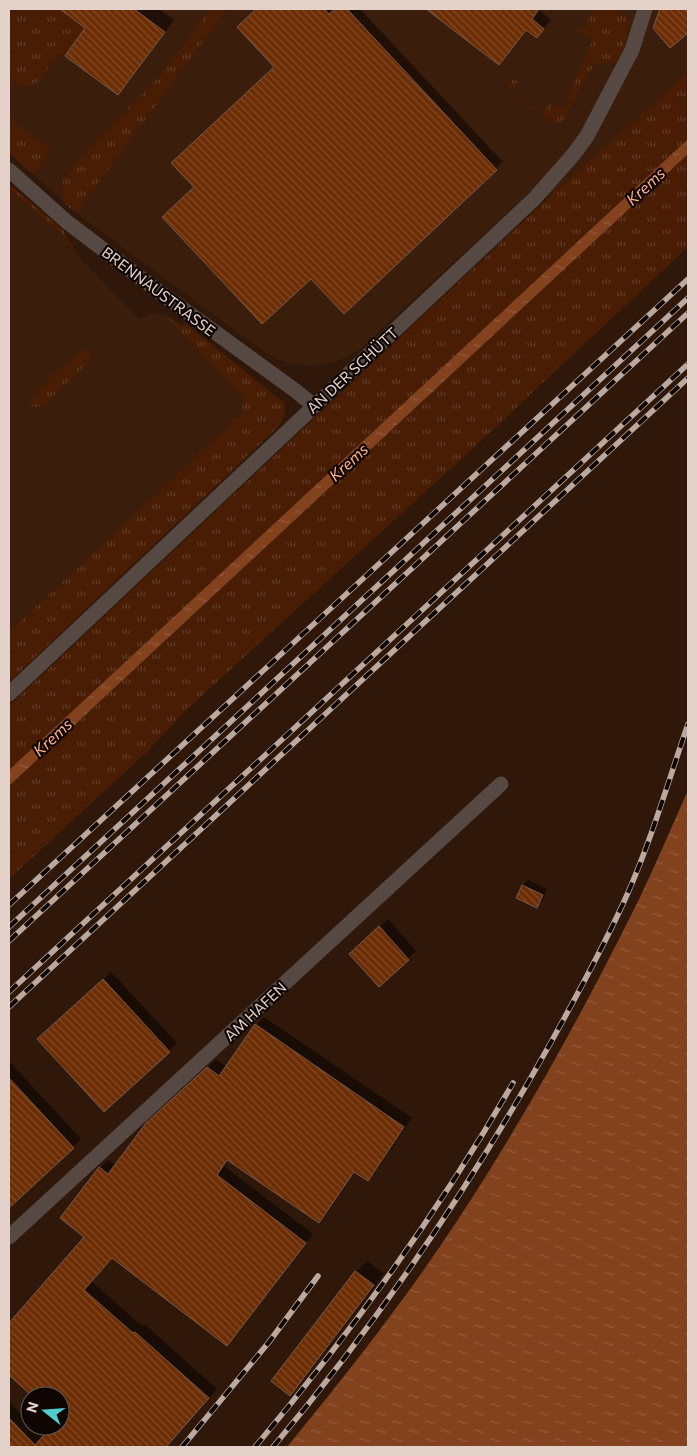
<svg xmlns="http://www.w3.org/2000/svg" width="697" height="1456" viewBox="0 0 697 1456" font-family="Commissioner,sans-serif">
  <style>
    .built { fill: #3b1d0c }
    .grass { fill: url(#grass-tufts) }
    .water { fill: url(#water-ripples) }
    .shadow { fill: #0007 }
    .building { fill: url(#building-back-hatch); stroke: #775a4c }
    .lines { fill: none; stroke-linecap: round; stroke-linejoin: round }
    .minor { stroke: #564943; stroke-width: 15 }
    .rail-casing { stroke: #bba89f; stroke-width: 5.5 }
    .rail { stroke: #0f0603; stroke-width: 4; stroke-dasharray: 11; stroke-linecap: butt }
    .labels { text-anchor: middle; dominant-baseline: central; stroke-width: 4.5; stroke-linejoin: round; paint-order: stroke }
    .street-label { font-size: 15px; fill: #e4d2ca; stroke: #0f0603 }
    .water-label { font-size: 16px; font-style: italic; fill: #feaf89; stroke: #0f0603 }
  </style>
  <defs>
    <pattern id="grass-tufts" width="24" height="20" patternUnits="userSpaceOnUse" patternTransform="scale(1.25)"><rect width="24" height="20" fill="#481d04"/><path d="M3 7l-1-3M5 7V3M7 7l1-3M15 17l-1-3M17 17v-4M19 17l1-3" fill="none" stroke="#623d27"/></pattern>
    <pattern id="water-ripples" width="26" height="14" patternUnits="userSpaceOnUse" patternTransform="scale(1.25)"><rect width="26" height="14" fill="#83421e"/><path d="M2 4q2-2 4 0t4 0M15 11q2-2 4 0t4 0" fill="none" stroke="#945c3d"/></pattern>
    <pattern id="building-back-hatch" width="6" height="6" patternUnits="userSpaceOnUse" patternTransform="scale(1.25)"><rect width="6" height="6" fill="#6c2d04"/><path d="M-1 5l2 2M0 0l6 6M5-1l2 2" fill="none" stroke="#814b27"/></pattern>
  </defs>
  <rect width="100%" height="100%" fill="#2f170a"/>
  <g class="built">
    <polygon points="9,9 688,9 688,72 549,197 537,185 358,351 335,362 311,366 289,364 267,354 76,213 9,153"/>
    <polygon points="9,189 60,233 70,248 139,319 152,313 165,315 243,397 242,413 9,632"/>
  </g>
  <g class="grass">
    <polygon points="9,9 26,10 32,9 60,9 85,28 65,56 60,52 39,81 29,87 18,84 9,78"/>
    <polygon points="210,9 227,9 76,213 64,203 62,196 63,181 68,174 87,149 161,75"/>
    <path d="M592 9C606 9 621 8 629 21 630 28 621 57 615 61 609 65 601 60 593 68 584 76 573 104 567 116L561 122 552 123 510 91 508 89 509 84 512 80 518 81 511 90 542 113 550 103 563 109 593 40 574 26 583 29 585 28Z"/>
    <polygon points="688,72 688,139 9,770 9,706 549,197"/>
    <polygon points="9,117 51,151 33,175 9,153"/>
    <polygon points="688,154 688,247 469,452 185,711 148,751 9,879 9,786"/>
    <polygon points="9,184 63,230 79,258 60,233 9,189"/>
    <path d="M165 315 182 326 185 323 284 403C287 413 283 419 278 427L9 682V632L242 413 243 397Z"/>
    <path d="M82 350H87L91 353 87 364 47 402C41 406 37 408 30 406V401L37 390Z"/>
  </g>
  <g class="water">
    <polygon points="688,139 688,154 9,786 9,770"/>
    <path d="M688 790V1445L684 1447H287C346 1375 406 1299 457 1221 526 1116 587 1005 642 893 658 859 673 824 688 790Z"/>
  </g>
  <g class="shadow">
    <polygon points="62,9 159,9 174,20 128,83 118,93 87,28"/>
    <polygon points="257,9 360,9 503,162 344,312 311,277 196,187 275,66 238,27"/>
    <polygon points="428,9 540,9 539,10 551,20 537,37 527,29 499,64"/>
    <polygon points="661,9 688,9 688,32 670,47 654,27"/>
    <polygon points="528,880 547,889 542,901 537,906 517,897 523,885"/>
    <polygon points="388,919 416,951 379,985 358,946"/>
    <polygon points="111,972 177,1043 169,1051 47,1032"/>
    <polygon points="264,1017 412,1118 376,1171 367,1179 356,1171 327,1213 319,1221 229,1159 224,1166 313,1234 235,1336 227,1344 113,1257 91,1281 142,1326 144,1324 217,1389 165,1447 9,1447 9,1402 30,1423 30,1426 33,1426 44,1437 53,1426 60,1426 60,1396 34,1396 9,1374 9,1325 86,1236 62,1218 100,1168 108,1160 116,1165 156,1115 216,1060 227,1067 256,1025"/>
    <polygon points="9,1061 81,1139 9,1206"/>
    <polygon points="367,1261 384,1274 301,1383 290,1394 273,1381 356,1272"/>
  </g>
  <g class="building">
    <polygon points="60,9 134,9 165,32 118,95 65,56 85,28"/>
    <polygon points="256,9 324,9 329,14 335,9 347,9 497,170 344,314 311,279 262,324 162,217 194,187 171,163 274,67 237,27"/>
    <polygon points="426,9 539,9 532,19 544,29 537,38 526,30 499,65"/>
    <polygon points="660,9 688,9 688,33 670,48 653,28"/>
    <polygon points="522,885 543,895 537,908 516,898"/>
    <polygon points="379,926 409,960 379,987 349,954"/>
    <polygon points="103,979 170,1052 104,1112 37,1039"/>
    <polygon points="255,1024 404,1127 368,1181 354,1172 319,1223 227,1160 217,1175 306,1243 227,1346 112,1258 84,1290 133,1333 135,1332 209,1398 166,1447 9,1447 9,1418 35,1445 52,1426 60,1426 60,1396 32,1396 9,1375 9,1323 84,1237 60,1218 99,1167 108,1174 146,1123 207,1067 219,1076"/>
    <polygon points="9,1078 74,1148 9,1208"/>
    <polygon points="355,1271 374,1285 290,1396 271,1381"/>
  </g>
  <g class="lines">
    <g class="minor">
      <polyline points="9,170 67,222 154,288 296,391 314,406"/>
      <polyline points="9,694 535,198 573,155 587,136 632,50 645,9"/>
      <polyline points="9,1237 501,784"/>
    </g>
    <g class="rail-casing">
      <g id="rail">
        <polyline points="9,905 688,279"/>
        <polyline points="9,927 688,298"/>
        <polyline points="9,941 688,313"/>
        <polyline points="9,992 688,364"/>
        <polyline points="9,1007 688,378"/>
        <polyline points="182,1447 269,1342 318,1276"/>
        <path d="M255 1447C351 1333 438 1213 513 1083"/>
        <path d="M273 1447C378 1322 470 1187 550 1044 575 999 600 953 622 906 649 848 667 785 688 724"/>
      </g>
    </g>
    <use href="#rail" class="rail"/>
  </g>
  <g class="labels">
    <g class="street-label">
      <text transform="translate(159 291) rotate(37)">BRENNAUSTRASSE</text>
      <text transform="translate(352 370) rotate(-43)">AN DER SCHÜTT</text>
      <text transform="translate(255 1011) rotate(-43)">AM HAFEN</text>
    </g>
    <g class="water-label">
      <text transform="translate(645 186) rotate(-43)">Krems</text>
      <text transform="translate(348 462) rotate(-43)">Krems</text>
      <text transform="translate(52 737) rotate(-43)">Krems</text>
    </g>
  </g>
  <rect width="697" height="1456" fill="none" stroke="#e4d2ca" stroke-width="20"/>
  <g transform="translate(45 1411) rotate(287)"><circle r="24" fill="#0f0603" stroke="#645853"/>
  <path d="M0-4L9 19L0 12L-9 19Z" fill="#52cdcf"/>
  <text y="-8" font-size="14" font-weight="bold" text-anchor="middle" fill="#e4d2ca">N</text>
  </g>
</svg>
